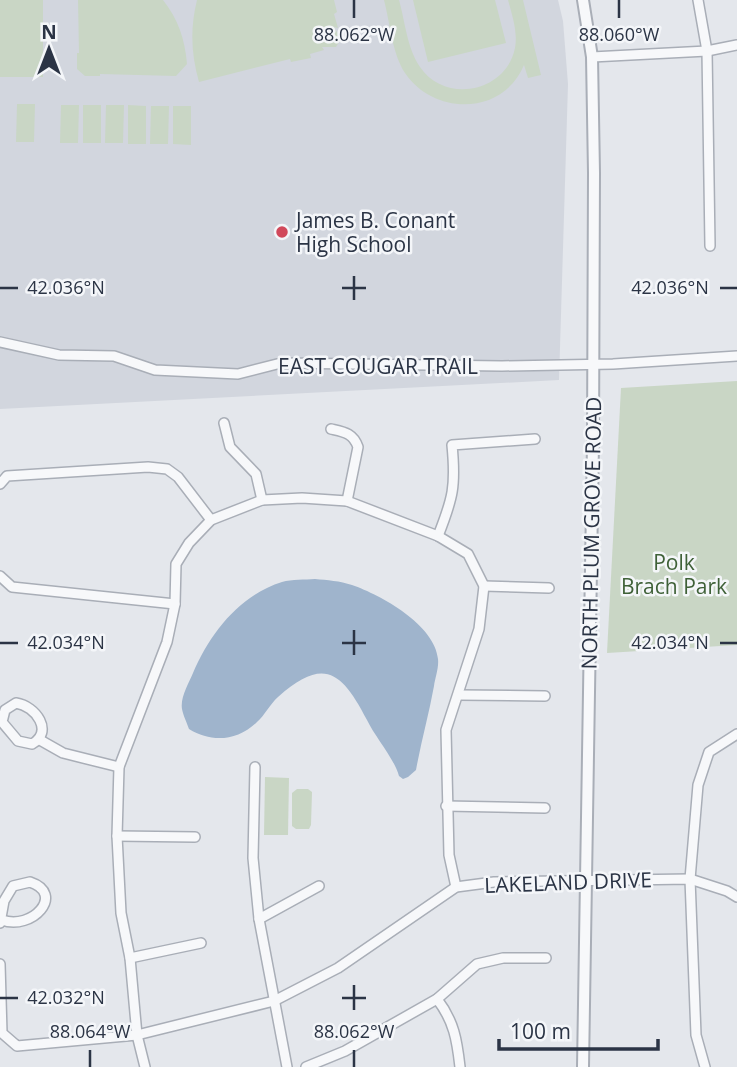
<svg xmlns="http://www.w3.org/2000/svg" width="737" height="1067" viewBox="0 0 737 1067" font-family="'Open Sans',sans-serif">
  <style>
    .built { fill: #d2d6de }
    .green { fill: #c9d6c5 }
    .water { fill: #9fb4cc }
    .lines { fill: none; stroke-linecap: round; stroke-linejoin: round }
    .minor-casing { stroke: #a9aeb7; stroke-width: 12 }
    .tertiary-casing { stroke: #a9aeb7; stroke-width: 14 }
    .minor { stroke: #f7f8fa; stroke-width: 9 }
    .tertiary { stroke: #f7f8fa; stroke-width: 10 }
    .ticks { fill: none; stroke: #2b3445; stroke-width: 2.5 }
    .poi-dot { fill: #d1495b; stroke: #f4f6f9; stroke-width: 2.5 }
    .labels { text-anchor: middle; dominant-baseline: central; stroke-width: 5; stroke-linejoin: round; paint-order: stroke }
    .poi-label { font-size: 21px; fill: #2b3445; stroke: #f4f6f9; text-anchor: start }
    .street-label { font-size: 21px; fill: #2b3445; stroke: #f4f6f9 }
    .park-label { font-size: 21px; fill: #3f6138; stroke: #f4f6f9 }
    .ticks-label { font-size: 18px; text-anchor: middle; fill: #2b3445; stroke: #f4f6f9; stroke-width: 5; stroke-linejoin: round; paint-order: stroke }
  </style>
  <rect width="100%" height="100%" fill="#e4e7ec"/>
  <polygon class="built" points="0,0 558,0 563,21 568,84 559,380 0,409"/>
  <g class="green">
    <rect x="0" y="0" width="43" height="77"/>
    <path d="M78 0H163C178 19 185 39 187 64L176 76 100 74V76H85L77 69V53H79Z"/>
    <path d="M197 0H334L337 12 334 14 338 28 334 27 341 39 336 47H322L324 50 310 54 311 58 291 62 290 59 199 82C191 54 190 28 197 0Z"/>
    <path d="M384 0H399C405 21 407 48 420 67 445 104 506 93 515 48 518 32 512 15 508 0H523L541 75 528 78 524 65C503 116 434 116 405 73 392 53 390 23 384 0Z"/>
    <polygon points="413,0 495,0 506,43 428,62"/>
    <polygon points="17,104 35,104 34,142 16,142"/>
    <polygon points="61,105 79,105 78,143 60,143"/>
    <rect x="83" y="105" width="18" height="38"/>
    <polygon points="106,105 124,105 123,143 105,143"/>
    <polygon points="128,105 146,106 146,144 128,144"/>
    <polygon points="151,106 169,106 168,144 150,144"/>
    <polygon points="173,106 191,106 191,145 173,144"/>
    <polygon points="737,381 737,645 607,653 621,388"/>
    <polygon points="265,777 289,778 288,835 264,835"/>
    <polygon points="297,789 308,789 312,792 311,825 309,829 296,829 292,826 292,793"/>
  </g>
  <path class="water" d="M315 579C327 580 340 581 352 585 381 595 435 625 438 659 439 668 435 678 434 686 429 714 421 742 416 770L408 777 403 779 399 776C394 758 375 737 367 720 342 672 324 656 278 697 270 704 265 715 257 722 237 741 212 743 189 729 187 723 183 715 182 709 180 697 189 683 193 673 210 633 240 595 282 582 292 579 305 580 315 579Z"/>
  <g class="lines">
    <g class="minor-casing">
      <g id="minor">
        <polyline points="698,0 707,51 710,246"/>
        <polyline points="592,57 707,51 737,45"/>
        <polyline points="0,342 59,355 114,356 155,370 238,374 281,363 502,366 613,364 737,356"/>
        <polyline points="224,423 230,447 256,474 262,500"/>
        <path d="M331 429C344 432 353 433 358 447L347 501"/>
        <polyline points="0,484 7,476 148,467 167,469 178,477 211,520"/>
        <path d="M438 536C453 498 456 486 452 445L535 439"/>
        <polyline points="0,576 12,587 175,604"/>
        <polyline points="484,586 549,588"/>
        <polyline points="459,695 545,696"/>
        <path d="M16 703C36 706 54 732 32 744L18 741 2 722 5 710Z"/>
        <polyline points="40,740 63,753 119,767"/>
        <polyline points="255,767 253,858 259,919 287,1067"/>
        <polyline points="446,806 545,808"/>
        <polyline points="117,836 195,837"/>
        <polyline points="259,919 319,886"/>
        <path d="M0 923 4 901 13 886 30 882C66 894 32 931 2 920"/>
        <polyline points="130,958 201,943"/>
        <polyline points="0,964 2,1033 17,1046 137,1035 274,1001 338,968 456,887 494,882 690,879 727,891 737,897"/>
        <path d="M437 999C454 1021 457 1040 460 1067"/>
        <polyline points="145,1067 137,1035 130,958 121,913 117,836 119,767 167,642 175,604 176,564 189,543 211,520 262,500 302,498 347,501 438,536 468,554 484,586 479,629 446,730 449,855 456,887"/>
        <polyline points="306,1067 345,1051 437,999 477,964 503,958 546,958"/>
        <polyline points="705,1067 696,1035 690,879 698,785 709,752 737,734"/>
      </g>
    </g>
    <g class="tertiary-casing">
      <polyline id="tertiary" points="583,0 592,57 594,173 593,443 583,1067"/>
    </g>
    <use href="#minor" class="minor"/>
    <use href="#tertiary" class="tertiary"/>
  </g>
  <path class="ticks" d="M354 0V18M619 0V18M354 276V300M0 288H18M342 288H366M720 288H737M354 630V655M0 643H18M342 643H366M720 643H737M354 985V1010M0 998H18M342 998H366M90 1050V1067M354 1050V1067"/>
  <circle class="poi-dot" cx="282" cy="232" r="7"/>
  <g class="labels">
    <g class="poi-label">
      <text x="296" y="220">James B. Conant<tspan x="296" dy="24">High School</tspan></text>
    </g>
    <g class="street-label">
      <text x="378" y="366">EAST COUGAR TRAIL</text>
      <text transform="translate(591 533) rotate(-89)">NORTH PLUM GROVE ROAD</text>
      <text transform="translate(568 882) rotate(-2)">LAKELAND DRIVE</text>
    </g>
    <g class="park-label">
      <text x="674" y="562">Polk<tspan x="674" dy="24">Brach Park</tspan></text>
    </g>
  </g>
  <g class="ticks-label">
    <text x="354" y="41">88.062°W</text>
    <text x="619" y="41">88.060°W</text>
    <text x="66" y="294">42.036°N</text>
    <text x="670" y="294">42.036°N</text>
    <text x="66" y="649">42.034°N</text>
    <text x="670" y="649">42.034°N</text>
    <text x="66" y="1004">42.032°N</text>
    <text x="90" y="1038">88.064°W</text>
    <text x="354" y="1038">88.062°W</text>
  </g>
  <g transform="translate(49 49)" stroke="#f4f6f9" stroke-width="5" paint-order="stroke">
  <path d="M0-5L12 26L0 18L-12 26Z" fill="#2b3445"/>
  <text y="-10" font-size="19" font-weight="bold" text-anchor="middle" fill="#2b3445">N</text>
  </g>
  <path d="M499 1039v10h159v-10" fill="none" stroke="#2b3445" stroke-width="3.5"/>
  <text x="510" y="1039" font-size="21" fill="#2b3445" stroke="#f4f6f9" stroke-width="5" paint-order="stroke">100 m</text>
</svg>
